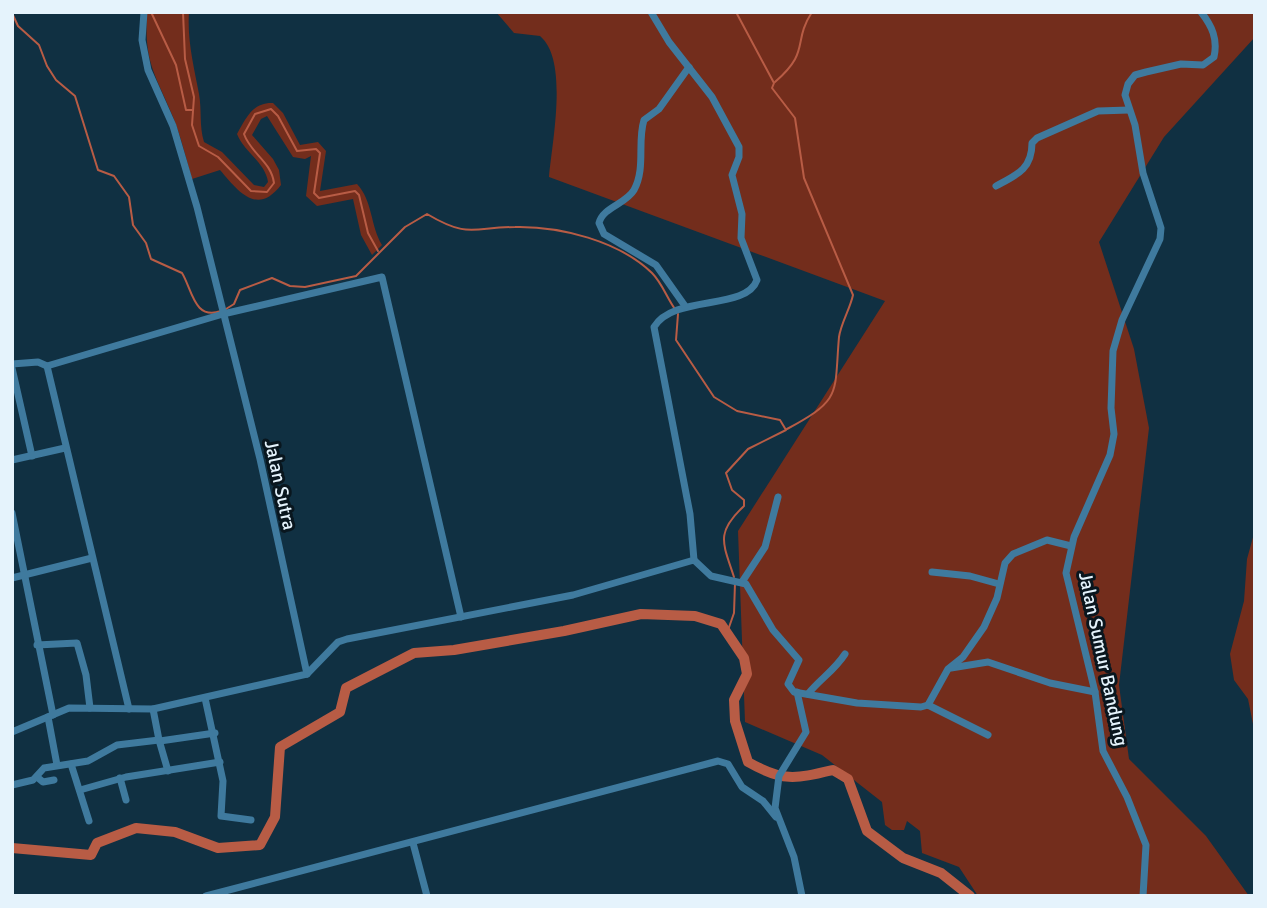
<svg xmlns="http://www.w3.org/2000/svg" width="1267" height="908" viewBox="0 0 1267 908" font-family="Signika,sans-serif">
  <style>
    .green { fill: #732d1c }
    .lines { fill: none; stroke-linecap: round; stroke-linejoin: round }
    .stream { stroke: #b85c45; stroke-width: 2 }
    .river { stroke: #b85c45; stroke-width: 10 }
    .minor { stroke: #3f7a9e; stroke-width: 7 }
    .labels { text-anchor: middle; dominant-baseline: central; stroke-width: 6; stroke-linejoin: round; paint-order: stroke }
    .street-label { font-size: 19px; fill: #e5f3fc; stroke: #09161e }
  </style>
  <rect width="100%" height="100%" fill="#103042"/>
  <g class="green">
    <path d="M189 12C187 40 194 67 199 94 202 111 199 125 204 142L222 152 254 185 264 187 268 182C265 162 244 152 237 134 246 118 253 102 273 103L283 113 300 145 318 142 326 151 320 191 357 184C373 201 370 225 382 245L372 255 361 235 353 199 317 206 306 196 311 156 305 159 293 157 267 116 261 119 252 135 273 159 279 170 281 185C257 216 239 192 220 170L192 179C186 158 181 137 173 117 155 73 144 63 147 13Z"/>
    <path d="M496 12H1255V37L1164 137 1099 242 1134 349 1149 428 1119 685 1129 759 1206 836 1249 896H978L959 867 922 853 920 831 907 821 904 830H892L885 825 882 802 822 755 745 722 738 531 885 301 549 177C552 142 569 60 540 36L514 33Z"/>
    <polygon points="1255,530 1255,734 1248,699 1234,680 1230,654 1244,601 1247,559"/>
  </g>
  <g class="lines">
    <g class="stream">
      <polyline points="151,12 176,65 186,110 192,110"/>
      <path d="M183 12 185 59 194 97 192 125 199 146 218 157 251 191 267 192 274 183C271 161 251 154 244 134L255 114 271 109 278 116 297 151 316 149 320 153 314 193 319 198 355 191 359 195 368 233 378 251"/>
      <path d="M736 12 774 83 772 88 795 118 804 178 853 295C850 309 841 323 839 337 834 394 843 399 787 429"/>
      <path d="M12 13 18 26 39 45 47 66 56 80 75 96 98 170 114 176 129 197 133 225 146 243 151 259 182 273C192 289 194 321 221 311"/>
      <path d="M775 82C811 51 792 43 812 12"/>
      <path d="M226 309 234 304 240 290 272 278 290 286 305 287 356 276 405 227 427 214C469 239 473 227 515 227 560 226 619 241 652 273 662 283 667 298 675 309"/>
      <path d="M678 314 676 340 714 397 737 411 780 420 786 430 748 449 726 473 732 490 744 500V506C715 533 723 543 734 577"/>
      <polyline points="727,633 734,613 735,583"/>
    </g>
    <path class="river" d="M12 848 91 855 97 843 136 828 175 832 218 848 260 845 275 817 280 747 340 712 346 688 414 653 454 650 564 631 641 614 695 616 721 624 744 658 747 674 734 700 735 721 748 762C783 782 795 779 833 770L848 779 867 831 903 858 941 873 970 896"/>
    <g class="minor">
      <path d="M651 12 669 42 712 97 739 147V157L732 175 742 214 741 238 757 280C746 311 674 294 654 327L690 514 694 560"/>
      <path d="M996 186C1017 175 1032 169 1032 143L1037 138 1098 111 1129 110"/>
      <path d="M685 306 656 265 604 234 599 223C603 207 626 204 634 190 646 168 637 142 644 120L659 109 689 67"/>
      <polyline points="12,364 38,362 47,366"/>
      <polyline points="12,368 32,456"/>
      <polyline points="12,460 65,448"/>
      <polyline points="12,513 53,715"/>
      <polyline points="932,572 970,576 999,584"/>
      <polyline points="12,578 92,558"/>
      <polyline points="742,582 765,547 778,497"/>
      <polyline points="37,645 77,643 86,675 90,708"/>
      <polyline points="951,668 988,662 1050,683 1095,692"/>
      <polyline points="307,674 338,642 347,639 573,595 694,560 711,576 746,584 773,630 799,660 788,684 794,692 857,703 921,707 928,705 948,669 963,657 984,627 997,598 1005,563 1013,554 1047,540 1071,546"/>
      <polyline points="797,692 806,732 779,776 775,808 794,857 802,896"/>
      <path d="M808 694C820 679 834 671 845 654"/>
      <polyline points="205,698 223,781 221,816 251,820"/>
      <polyline points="928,705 988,735"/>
      <polyline points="129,709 47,366 223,314 382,277 461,617"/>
      <polyline points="48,717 57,765"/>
      <polyline points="12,732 69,708 153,709 307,674 260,459 197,207 173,126 148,70 142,40 144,12"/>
      <polyline points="159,740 168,771"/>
      <polyline points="160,741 215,733"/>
      <polyline points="71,764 89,821"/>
      <polyline points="37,777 43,782 54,780"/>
      <polyline points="120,778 126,800"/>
      <polyline points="12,785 33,780 44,768 88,761 117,745 159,740 153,709"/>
      <polyline points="80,790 126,777 220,762"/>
      <polyline points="413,843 427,896"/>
      <polyline points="206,896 718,761 728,764 742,787 763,801 776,817"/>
      <path d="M1143 896 1146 845 1127 797 1103 751 1095 692 1066 573 1074 537 1110 455 1114 434 1111 408 1113 351 1122 320 1160 239 1161 228 1143 173 1135 125 1125 95 1128 84 1135 75 1146 72 1181 64 1203 65 1214 57C1218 39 1212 26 1201 12"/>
    </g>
  </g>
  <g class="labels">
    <g class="street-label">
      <text transform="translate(280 485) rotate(78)">Jalan Sutra</text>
      <text transform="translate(1103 659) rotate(78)">Jalan Sumur Bandung</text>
    </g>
  </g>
  <rect width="1267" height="908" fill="none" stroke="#e5f3fc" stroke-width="28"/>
</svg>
